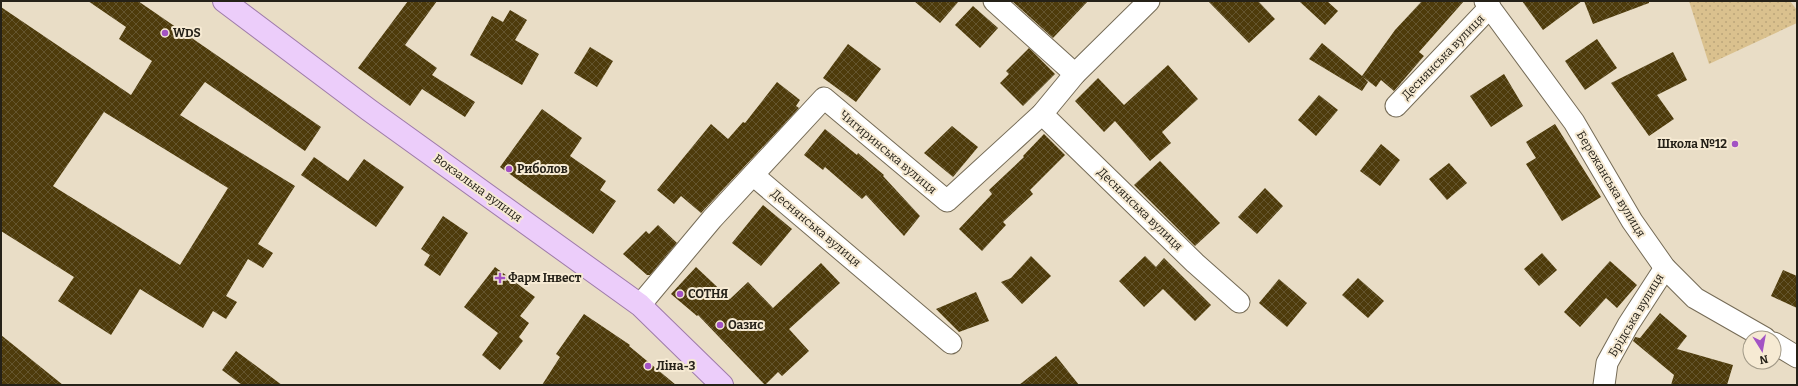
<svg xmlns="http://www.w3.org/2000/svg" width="1798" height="386" viewBox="0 0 1798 386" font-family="Bitter,serif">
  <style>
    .park { fill: url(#park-dots) }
    .building { fill: url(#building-cross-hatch); fill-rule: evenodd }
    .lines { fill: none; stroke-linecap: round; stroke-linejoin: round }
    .minor-casing { stroke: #756b56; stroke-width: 23 }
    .primary-casing { stroke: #9e7ba9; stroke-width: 24 }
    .minor { stroke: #fff; stroke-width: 21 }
    .primary { stroke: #eccdfa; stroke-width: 22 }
    .poi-dot { fill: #a353c4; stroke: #f6ead3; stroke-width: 1.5 }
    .labels { text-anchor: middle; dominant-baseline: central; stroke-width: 4; stroke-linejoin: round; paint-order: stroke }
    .poi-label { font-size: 12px; font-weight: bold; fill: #252118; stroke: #f6ead3; text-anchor: start }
    .street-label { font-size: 12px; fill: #252118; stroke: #f6ead3 }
  </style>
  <defs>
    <pattern id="park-dots" width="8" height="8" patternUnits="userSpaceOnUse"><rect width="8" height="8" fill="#dac18e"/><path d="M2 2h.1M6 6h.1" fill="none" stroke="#bba67a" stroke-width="1.8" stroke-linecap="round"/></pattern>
    <pattern id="building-cross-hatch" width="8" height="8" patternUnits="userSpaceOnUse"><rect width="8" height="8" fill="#4e3b0b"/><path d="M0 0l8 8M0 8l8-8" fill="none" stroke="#64552e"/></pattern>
  </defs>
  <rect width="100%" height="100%" fill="#e9ddc6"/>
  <polygon class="park" points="1689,1 1790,1 1797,10 1797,23 1709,64"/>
  <g class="building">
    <path d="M88 1H138L321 127 305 151 205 82 180 115 295 186 258 244 273 253 263 268 248 259 226 296 237 302 226 319 213 311 203 328 140 289 111 335 58 301 74 277 1 231V7L131 95 152 61 119 39 126 27ZM104 112 228 188 180 265 53 186Z"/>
    <polygon points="408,1 437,1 405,45 437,68 432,75 475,102 465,117 422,89 410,106 358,68"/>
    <polygon points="914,1 959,1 940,23"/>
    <polygon points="1012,1 1088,1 1053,38"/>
    <polygon points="1208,1 1258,1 1275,19 1249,43"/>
    <polygon points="1299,1 1327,1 1338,11 1325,25"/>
    <polygon points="1422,1 1464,1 1419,52 1424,56 1394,91 1381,80 1376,87 1363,77 1368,82 1362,91 1309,59 1322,43 1362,76 1395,30"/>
    <polygon points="1522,1 1582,1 1543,30"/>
    <polygon points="1584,1 1649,1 1649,3 1593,24"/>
    <polygon points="973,6 998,28 980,48 955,25"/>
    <polygon points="510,10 527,20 515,40 539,54 522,85 470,55 492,16 503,22"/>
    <polygon points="1597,39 1617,68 1585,90 1565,61"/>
    <polygon points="848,44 881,69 856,102 823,78"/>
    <polygon points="590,47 613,61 597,87 574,73"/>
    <polygon points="1029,48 1055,74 1023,106 1000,83 1009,74 1006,71"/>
    <polygon points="1673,52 1687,80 1657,95 1674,119 1649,136 1611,83"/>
    <polygon points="1168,65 1198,99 1162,132 1171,143 1150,161 1115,121 1104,132 1075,101 1098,78 1124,105"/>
    <polygon points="1504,74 1523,106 1491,127 1470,96"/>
    <polygon points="777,82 800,100 796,106 799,108 701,213 681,196 674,204 657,190 711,124 728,139 743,122 745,123"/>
    <polygon points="1319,95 1338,110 1316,136 1298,120"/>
    <polygon points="542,109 582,138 570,156 606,181 600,190 616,201 593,234 500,167"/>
    <polygon points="1555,124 1601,197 1562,221 1526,164 1536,158 1526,142"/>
    <polygon points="952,126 978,147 953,177 924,153"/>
    <polygon points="825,129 857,155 858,153 884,175 883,176 920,216 904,236 866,195 862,199 825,167 823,170 804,155"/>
    <polygon points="1044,134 1065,155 1030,190 1033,194 1003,222 1006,225 982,251 959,229 992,194 989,190 1024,157 1023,156"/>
    <polygon points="1381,144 1400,160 1380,186 1360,171"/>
    <polygon points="314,157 348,181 364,159 404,187 376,227 301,175"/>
    <polygon points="1160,161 1220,223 1195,246 1134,185"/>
    <polygon points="1449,163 1467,183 1447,200 1429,179"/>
    <polygon points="1265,188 1283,206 1257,234 1238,217"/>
    <polygon points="763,205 792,229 761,266 732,243"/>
    <polygon points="443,216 468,233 440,276 424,265 430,255 421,249"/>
    <polygon points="658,225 677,243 650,275 647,275 623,254 646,231 649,234"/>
    <polygon points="1542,253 1557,270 1539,286 1524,269"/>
    <polygon points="1031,256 1051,276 1022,304 1001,282 1011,278"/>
    <polygon points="1145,256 1156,267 1164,258 1211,305 1195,321 1163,289 1144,307 1119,281"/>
    <polygon points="1610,261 1637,285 1617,308 1606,298 1580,327 1564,312"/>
    <polygon points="821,263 840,283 789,329 809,351 782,376 778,372 765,385 698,315 697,316 671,294 696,267 730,299 748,282 773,308"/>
    <polygon points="495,267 535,297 520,316 529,323 519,337 523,341 500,370 482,355 498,333 464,307"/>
    <polygon points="1783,270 1797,276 1797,308 1771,296"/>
    <polygon points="1358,278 1384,301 1368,318 1342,295"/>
    <polygon points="1279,279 1307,303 1287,327 1259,303"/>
    <polygon points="976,292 989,321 959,332 936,309"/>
    <polygon points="1660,313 1687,336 1677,349 1733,365 1727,385 1671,385 1674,375 1633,341 1635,337 1640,338"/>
    <polygon points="584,314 630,345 629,346 676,385 542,385 560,357 556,354"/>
    <polygon points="1,335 63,385 1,385"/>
    <polygon points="236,351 282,385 242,385 222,370"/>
    <polygon points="1056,356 1079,385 1019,385"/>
  </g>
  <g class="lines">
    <g class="minor-casing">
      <g id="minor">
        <polyline points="994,1 1075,74"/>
        <polyline points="1485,1 1574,122 1632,221 1665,268 1695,298 1765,338"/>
        <polyline points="1396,106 1490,7"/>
        <polyline points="1042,114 1195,263 1239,302"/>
        <polyline points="753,175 951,343"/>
        <polyline points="640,305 712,219 824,98 947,201 1042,114 1075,74 1149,1"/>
        <polyline points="1774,343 1797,357"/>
        <polyline points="1604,385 1607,363 1628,325 1665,268"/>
      </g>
    </g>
    <g class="primary-casing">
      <polyline id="primary" points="224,1 369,110 640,305 722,385"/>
    </g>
    <use href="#minor" class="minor"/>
    <use href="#primary" class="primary"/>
  </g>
  <g class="poi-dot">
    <circle cx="165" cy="33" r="4"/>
    <circle cx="1735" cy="144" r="4"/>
    <circle cx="509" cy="169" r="4"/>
    <path d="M498 272h4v4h4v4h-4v4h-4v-4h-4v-4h4z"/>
    <circle cx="680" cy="294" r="4"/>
    <circle cx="720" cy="325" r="4"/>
    <circle cx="648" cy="366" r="4"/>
  </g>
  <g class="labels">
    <g class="poi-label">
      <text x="173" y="33">WDS</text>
      <text x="1727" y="144" text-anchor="end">Школа №12</text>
      <text x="517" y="169">Риболов</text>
      <text x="508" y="278">Фарм Інвест</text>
      <text x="688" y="294">СОТНЯ</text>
      <text x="728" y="325">Оазис</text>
      <text x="656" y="366">Ліна-3</text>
    </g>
    <g class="street-label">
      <text transform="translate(1443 57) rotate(-46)">Деснянська вулиця</text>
      <text transform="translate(888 152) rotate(40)">Чигиринська вулиця</text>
      <text transform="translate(1611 184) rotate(59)">Бережанська вулиця</text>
      <text transform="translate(478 188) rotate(36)">Вокзальна вулиця</text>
      <text transform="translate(1140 209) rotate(44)">Деснянська вулиця</text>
      <text transform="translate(816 228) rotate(40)">Деснянська вулиця</text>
      <text transform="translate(1636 315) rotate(-59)">Брідська вулиця</text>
    </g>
  </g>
  <rect width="1798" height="386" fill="none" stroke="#252118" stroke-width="4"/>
  <g transform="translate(1762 350) rotate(169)"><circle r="19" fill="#f6ead3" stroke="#a29a88"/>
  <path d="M0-3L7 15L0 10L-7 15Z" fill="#a353c4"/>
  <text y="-6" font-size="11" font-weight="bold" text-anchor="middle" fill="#252118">N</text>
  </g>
</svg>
